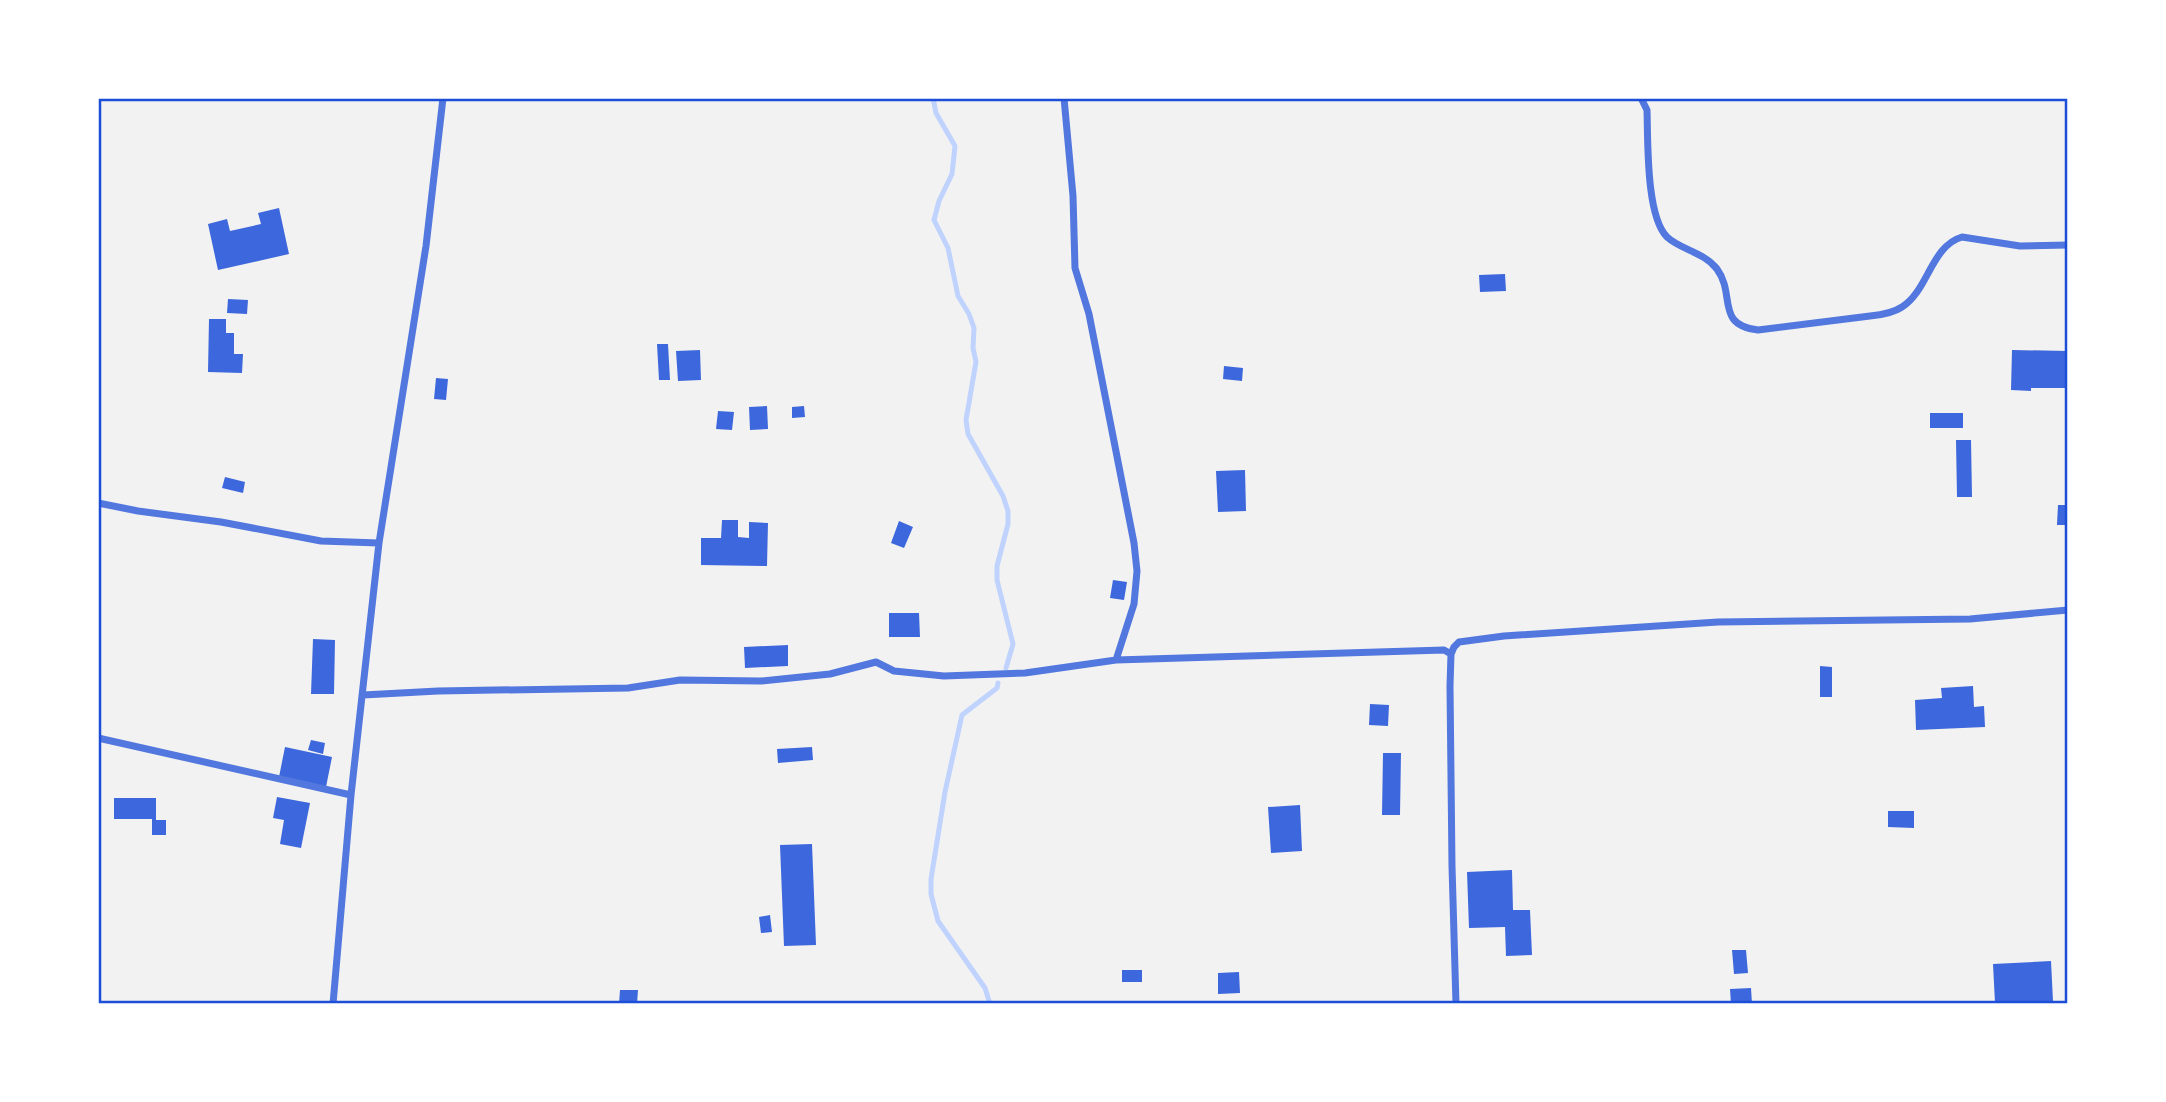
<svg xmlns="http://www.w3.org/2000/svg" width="2166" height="1102" font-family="'PT Sans Narrow',sans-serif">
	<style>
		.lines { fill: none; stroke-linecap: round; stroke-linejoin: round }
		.stream { stroke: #bfd3fe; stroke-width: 5 }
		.building { fill: #3d67dc }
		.minor { stroke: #5277de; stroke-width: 7 }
		.neatline { fill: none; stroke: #1d4ed8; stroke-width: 2.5 }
	</style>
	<rect width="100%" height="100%" fill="#f2f2f2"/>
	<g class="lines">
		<path class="stream" d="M933,98L936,113L955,146L952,174L939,201L934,220L948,248L958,296L969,314L974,328L973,348L976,362L966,420L968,434L1003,496L1008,511V524L997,566V580L1013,644L1006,668
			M990,1004L985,988L938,921L931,894V879L945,792L962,715L997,688L998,683"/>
	</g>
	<path class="building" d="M279,208L289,254L218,270L208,224L227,219L230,231L261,224L258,213Z
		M1505,274L1506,291L1480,292L1479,275Z
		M228,299L248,300L247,314L227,313Z
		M209,319H226V333H234V354H243L242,373L208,372Z
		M657,344H668L670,380H659Z
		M700,350L701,380L678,381L676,351Z
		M2012,350L2068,351V388H2031V391L2011,390Z
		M1224,366L1243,368L1242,381L1223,379Z
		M436,378L448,379L446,400L434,399Z
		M767,406L768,429L750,430L749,407Z
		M804,406L805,417L792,418V407Z
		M718,411L734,412L732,430L716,429Z
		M1930,413H1963V428H1930Z
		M1956,440H1971L1972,497H1957Z
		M1245,470L1246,511L1218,512L1216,471Z
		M225,477L245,482L243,493L222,488Z
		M2058,505H2068V525H2057Z
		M722,520H738V537L749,538V522L768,523L767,566L701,565V538H721Z
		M899,521L913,527L904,548L891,543Z
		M1113,580L1127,582L1124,600L1110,598Z
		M889,613H919L920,637H889Z
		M313,639L335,640L334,694H311Z
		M788,645V666L745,668L744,647Z
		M1820,666L1832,667V697H1820Z
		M1973,686L1974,707L1984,706L1985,727L1916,730L1915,700L1942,698L1941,688Z
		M1370,704L1389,705L1388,726L1369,725Z
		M311,740L325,743L323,754L308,750Z
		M285,747L332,757L326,787L279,777Z
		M812,747L813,760L778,763L777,749Z
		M1383,753H1401L1400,815H1382Z
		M277,797L310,803L301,848L280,844L284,820L273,818Z
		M114,798H156V820H166V835H152V819H114Z
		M1300,805L1302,851L1271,853L1268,807Z
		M1888,811H1914V828L1888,827Z
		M812,844L816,945L784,946L780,845Z
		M1512,870L1513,910H1530L1532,955L1506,956L1505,927L1469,928L1467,872Z
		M770,915L772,932L761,933L759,917Z
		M1732,950H1746L1748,973L1734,974Z
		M2051,961L2053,1001L1995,1003L1993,964Z
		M1122,970H1142V982H1122Z
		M1239,972L1240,993L1218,994V973Z
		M1751,988L1752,1004H1731L1730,989Z
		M620,990H638L637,1004H619Z"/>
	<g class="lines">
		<path class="minor" d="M1064,98L1073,196L1075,268L1089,314L1134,543L1137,571L1134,604L1116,660
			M1641,98L1647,110C1648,141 1646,216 1667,237C1681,250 1704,252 1717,269C1736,295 1715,325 1758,330L1870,316C1881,315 1893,313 1902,307C1928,291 1931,246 1962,237L2020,246L2068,245
			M98,503L138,511L221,522L321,541L379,543
			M363,695L438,691L628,688L680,680L761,681L830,674L876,662L894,671L944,676L1025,673L1116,660L1444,650L1451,654
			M98,738L351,795
			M333,1004L351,795L379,543L426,246L443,98
			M1456,1004L1452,866L1450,686L1451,654L1454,647L1459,642L1504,636L1718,622L1970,619L2068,610"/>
	</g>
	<rect width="2166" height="1102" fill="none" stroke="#ffffff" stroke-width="200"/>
	<rect x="100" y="100" width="1966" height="902" class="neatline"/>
</svg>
